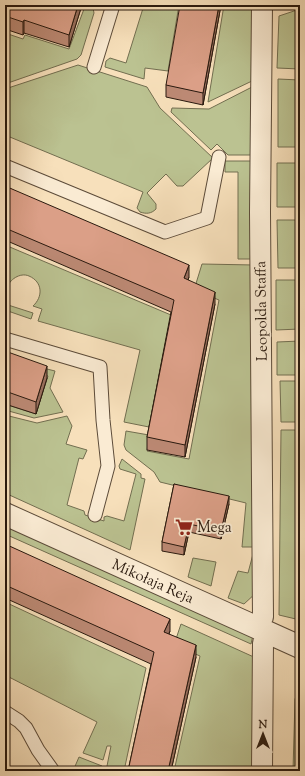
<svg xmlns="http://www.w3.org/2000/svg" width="305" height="776" font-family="'Sorts Mill Goudy',serif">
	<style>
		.green { fill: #bbc291; stroke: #726e50 }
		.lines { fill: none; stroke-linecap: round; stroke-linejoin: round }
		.service-casing { stroke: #5c4b39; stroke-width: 15 }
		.pedestrian-casing { stroke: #5c4b39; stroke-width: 22 }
		.minor-casing { stroke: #5c4b39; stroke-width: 24 }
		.service { stroke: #faebd3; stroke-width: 13 }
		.pedestrian { stroke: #faebd3; stroke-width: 20 }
		.minor { stroke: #faebd3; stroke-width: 22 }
		.wall { fill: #bc8974; stroke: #29190e }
		.shaded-wall { fill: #996f5e; stroke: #29190e }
		.building { fill: #db9f87; stroke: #29190e }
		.labels { text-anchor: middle; stroke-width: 3.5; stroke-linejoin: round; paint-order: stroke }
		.street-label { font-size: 15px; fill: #29190e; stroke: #faebd3 }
		.poi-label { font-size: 15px; fill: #29190e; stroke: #faebd3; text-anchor: start }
	</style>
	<rect width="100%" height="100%" fill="#f7e0bb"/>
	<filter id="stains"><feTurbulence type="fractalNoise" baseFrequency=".005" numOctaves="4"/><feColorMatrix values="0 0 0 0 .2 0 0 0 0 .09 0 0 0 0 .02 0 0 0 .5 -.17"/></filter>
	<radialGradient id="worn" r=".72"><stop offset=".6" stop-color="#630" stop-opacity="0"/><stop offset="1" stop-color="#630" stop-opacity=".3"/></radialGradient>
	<path class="green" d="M75,5H90L93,8L94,13L81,55L77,59L5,84V33L23,39L25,35L69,49L84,9Z
		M144,5H179L168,71L145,68L144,79L105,67L106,61L110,58L126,63Z
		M224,5H256L252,81L208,102Z
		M300,9V69L277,68L279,16Z
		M78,65L147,87L160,108L213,158L183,186H177L166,174L147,193L156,204V209C151,214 146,214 140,212L137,208L143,192L5,135V89Z
		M278,79L300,80V147H278Z
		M252,87V155H228L217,144L211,150L171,112L172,108L209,109Z
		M225,161H253V259H238V172H225Z
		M277,163H300V207H277Z
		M277,220H300V268H278Z
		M5,245L171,315L149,427L124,422L140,350L38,321L42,309L33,306C43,297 43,282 29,276C20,272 9,280 7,288C6,291 7,295 7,298L5,297Z
		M202,264L254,265L259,547H242L246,503L160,482L154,472L126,450L124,445L126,431L149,435L147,451L189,459L219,300L194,290Z
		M300,280V329L276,330V280Z
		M5,304L33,313L31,319L5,310Z
		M300,341V375H277V342Z
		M43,368L55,371L50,388L63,412L34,418L5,410V404L36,414L48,376L42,373Z
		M280,381H300V422H281Z
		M5,415L37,423L67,416L72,426L66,444L87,450L83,459L79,458L67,505L84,511L85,515L104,521V517L107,516L124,521L136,474L120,469L119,466L122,459L141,474V478L145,479L130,550L5,493Z
		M281,430H300V620L279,615Z
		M5,525L253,635L251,644L5,534Z
		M253,554L257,592L244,604L228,598L238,571L248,573Z
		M193,558L216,562L211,586L188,577Z
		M5,602L146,668L124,771H106L111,746H107L103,760L83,753L97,722L5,675Z
		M181,624L256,658L253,771H174L200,656L174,645Z
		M300,688V771H293L295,699Z
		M79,757L102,766L101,771H73Z"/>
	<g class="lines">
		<g class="service-casing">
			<path id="service" d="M94,67L113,5
				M5,166L165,232L207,218L219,157
				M5,339L100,367L103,420L108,466L95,515
				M5,712L19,721L26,728L38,750L53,771"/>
		</g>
		<g class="pedestrian-casing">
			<path id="pedestrian" d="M262,5L260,212L263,617
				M262,771L263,643"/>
		</g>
		<g class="minor-casing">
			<path id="minor" d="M5,514L300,647"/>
		</g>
		<use href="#service" class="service"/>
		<use href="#pedestrian" class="pedestrian"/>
		<use href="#minor" class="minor"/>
	</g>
	<path class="wall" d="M5,5H81V8L69,47L24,33L23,35L5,29Z
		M221,5L203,105L166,97V85Z
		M5,186L189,277L188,280L215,304L185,457L147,450V437L171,312L5,240Z
		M5,351L47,378L36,414L5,404Z
		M174,484L229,504L221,539L189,532L184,555L162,551V542Z
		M5,544L170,631L169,634L196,657L171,771H128L151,664L5,598Z"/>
	<path class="shaded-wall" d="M78,5H81V8L69,47V35Z
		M219,5H221L203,105V93Z
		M24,20V33L23,35V22Z
		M189,265V277L184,290V278Z
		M215,292V304L185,457V445Z
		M47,366V378L36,414V402Z
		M229,496V504L221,539V531Z
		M189,524V532L184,555V547Z
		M170,619V631L164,644V632Z
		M196,645V657L171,771H168Z"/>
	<path class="building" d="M5,5H78L69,35L24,20L23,22L5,16Z
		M180,5H219L203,93L166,85Z
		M5,186L189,265L184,278L215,292L185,445L147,437L174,300L5,228Z
		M5,351L47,366L36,402L5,391Z
		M174,484L229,496L221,531L189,524L184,547L162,542Z
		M5,544L170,619L164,632L196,645L168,771H128L154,652L5,585Z"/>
	<defs>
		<g id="supermarket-bare" transform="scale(1.38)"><path d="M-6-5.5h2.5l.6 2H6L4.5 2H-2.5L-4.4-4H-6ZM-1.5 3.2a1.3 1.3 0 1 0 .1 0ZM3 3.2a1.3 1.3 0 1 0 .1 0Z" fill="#8f2418" stroke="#faebd3" stroke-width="2.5" paint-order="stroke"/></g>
	</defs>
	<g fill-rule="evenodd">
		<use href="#supermarket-bare" x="184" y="527"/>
	</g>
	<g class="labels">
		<g class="street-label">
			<text transform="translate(261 311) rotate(-91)" y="5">Leopolda Staffa</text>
			<text transform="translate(153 581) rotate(24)" y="5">Mikołaja Reja</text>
		</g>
		<g class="poi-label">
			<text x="197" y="532">Mega</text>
		</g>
	</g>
	<rect width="305" height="776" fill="none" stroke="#f7e0bb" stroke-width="20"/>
	<rect x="6" y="6" width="293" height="764" fill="none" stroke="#29190e" stroke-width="2"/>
	<rect x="10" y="10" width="285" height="756" fill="none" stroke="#29190e"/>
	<g transform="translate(263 734)" stroke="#faebd3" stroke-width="3" paint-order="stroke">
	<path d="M0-3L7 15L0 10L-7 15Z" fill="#29190e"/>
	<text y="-6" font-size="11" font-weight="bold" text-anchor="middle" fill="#29190e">N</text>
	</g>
	<rect width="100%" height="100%" filter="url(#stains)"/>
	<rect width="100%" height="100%" fill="url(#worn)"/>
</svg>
